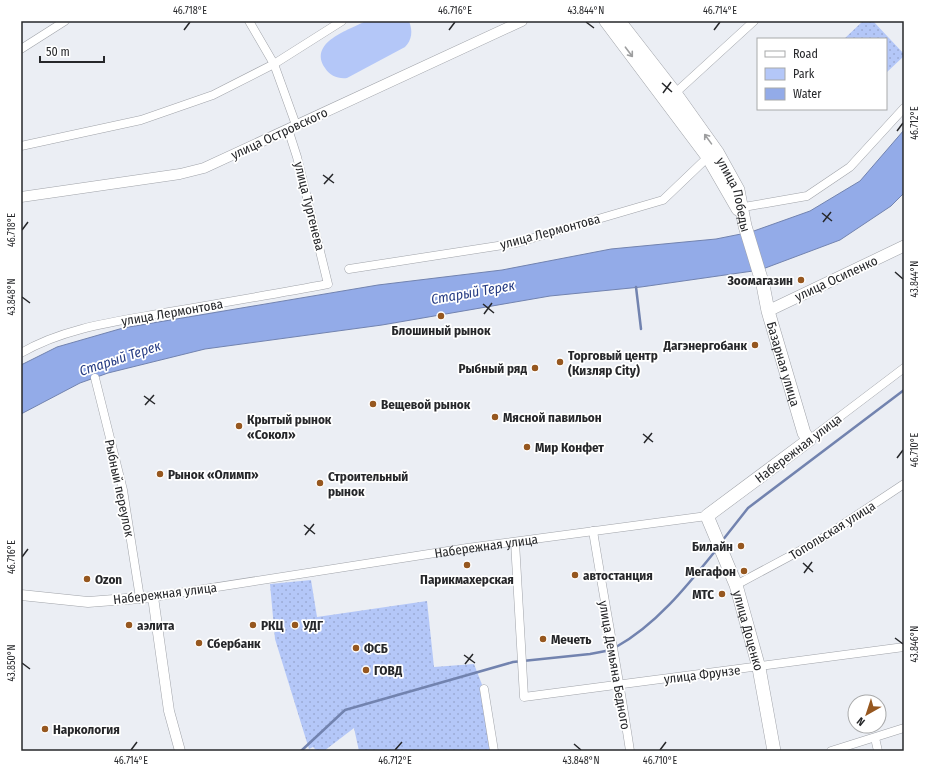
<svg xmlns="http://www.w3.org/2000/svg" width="925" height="772" font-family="'Fira Sans Condensed',sans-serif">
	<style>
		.grass { fill: url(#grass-dots) }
		.park { fill: #b4c7f8 }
		.water { fill: #93abe8; stroke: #7283af }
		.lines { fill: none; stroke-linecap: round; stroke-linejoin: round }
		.stream { stroke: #7283af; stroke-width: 2.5 }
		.minor-casing { stroke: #a0a3a9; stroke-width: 9 }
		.tertiary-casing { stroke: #a0a3a9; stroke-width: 11 }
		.secondary-casing { stroke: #a0a3a9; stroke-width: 12 }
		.primary-casing { stroke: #a0a3a9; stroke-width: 14 }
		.minor { stroke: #fff; stroke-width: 8 }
		.tertiary { stroke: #fff; stroke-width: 10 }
		.secondary { stroke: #fff; stroke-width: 11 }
		.primary { stroke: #fff; stroke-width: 13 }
		.oneway { stroke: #9d9e9f }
		.ticks { fill: none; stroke: #26272a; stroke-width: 1.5 }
		.poi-dot { fill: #96571f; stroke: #fff; stroke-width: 1.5 }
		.labels { text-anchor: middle; stroke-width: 3.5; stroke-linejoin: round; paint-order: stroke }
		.street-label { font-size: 13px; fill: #26272a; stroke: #fff }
		.poi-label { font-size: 13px; font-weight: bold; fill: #26272a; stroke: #fff; text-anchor: start }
		.water-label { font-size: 14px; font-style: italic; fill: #273d84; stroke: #fff }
		.neatline { fill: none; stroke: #26272a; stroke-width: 1.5 }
		.ticks-label { font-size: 10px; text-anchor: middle; fill: #26272a }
	</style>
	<defs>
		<pattern id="grass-dots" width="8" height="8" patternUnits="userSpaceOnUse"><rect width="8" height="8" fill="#b4c7f8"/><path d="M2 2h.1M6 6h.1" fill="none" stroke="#9babd5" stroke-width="1.8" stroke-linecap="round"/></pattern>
	</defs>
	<rect width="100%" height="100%" fill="#ebeef4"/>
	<path class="grass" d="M863,21H873L904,54V56L886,73V39H844Z
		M311,580L317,617L427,601L434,667L474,664L486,695L491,751H359L354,728L324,751H317L313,747L309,749L275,639L270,584Z"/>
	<path class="park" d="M366,21H409C413,31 412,40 405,47L347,78C338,79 330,76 325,68C308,42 349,30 366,21Z"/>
	<path class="water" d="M904,130V193L891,206L840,240L760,270L641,287L550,296L382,325L205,349L108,373L80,383L21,414V365L57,347L123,328L378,285L502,270L611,249L716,239L751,232L810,211L860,181Z"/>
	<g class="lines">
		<path class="stream" d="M636,287L641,329
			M722,541L748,508L904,390
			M616,647C656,625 687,586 716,550
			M301,751L345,710L513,662L590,654L611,650"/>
		<g class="minor-casing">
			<g id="minor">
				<path d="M249,21L274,64L296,125"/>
				<path d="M21,49L65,21"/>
				<path d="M672,96L754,21"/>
				<path d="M21,146L141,120L213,95L274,64L342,21"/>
				<path d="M738,208L807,196L850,167L904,108"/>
				<path d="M349,269L516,243L663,200L708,157"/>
				<path d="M21,353C65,327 120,321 169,312C222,303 275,294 328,284L297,157L288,129"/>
				<path d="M95,378L123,490L140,598"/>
				<path d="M809,440L904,368"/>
				<path d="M593,531C605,605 619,677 630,751"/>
				<path d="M515,542L524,697L904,647"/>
				<path d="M736,585L818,541L904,484"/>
				<path id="s1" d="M153,597L467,548L707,516"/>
				<path d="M484,689L494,751"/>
				<path d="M875,738L878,751"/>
				<path d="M831,751L904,728"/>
			</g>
		</g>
		<g class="tertiary-casing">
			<path id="tertiary" d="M21,197L180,174L204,168L522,21
				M21,595L88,602L153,597L169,711L180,751"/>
		</g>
		<g class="secondary-casing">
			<path id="secondary" d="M768,311L904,246"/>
		</g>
		<g class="primary-casing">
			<g id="primary">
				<path d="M606,21L708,157L738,209"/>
				<path id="s2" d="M619,21L675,93L717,152L738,190L745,226L763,285L768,311L804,433L809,440L707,516L736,585L759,668L774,751"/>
			</g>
		</g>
		<use href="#minor" class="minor"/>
		<use href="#tertiary" class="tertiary"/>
		<use href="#secondary" class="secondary"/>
		<use href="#primary" class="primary"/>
	</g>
	<defs><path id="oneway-shaft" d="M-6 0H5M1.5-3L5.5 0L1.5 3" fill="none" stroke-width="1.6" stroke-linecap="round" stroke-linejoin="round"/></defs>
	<g class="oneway">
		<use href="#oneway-shaft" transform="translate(629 52) rotate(53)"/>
		<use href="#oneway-shaft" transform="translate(708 139) rotate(-126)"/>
	</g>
	<path class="ticks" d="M586,22L594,28M184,30L190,22M449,30L455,22M714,30L720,22M662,83L672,92M663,93L671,82M897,131L903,123M323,175L334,183M324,184L333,174M822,213L832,221M823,222L831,212M22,230L28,222M895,272L903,279M22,297L30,303M483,304L494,313M484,314L492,303M144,396L155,404M145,405L154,395M643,434L653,442M644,443L652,433M897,458L903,450M304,525L315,534M305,535L314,524M22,557L28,549M803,563L813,572M804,573L812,562M895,638L903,644M464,655L475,663M22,663L30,669M465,664L473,654M574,744L581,750M131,750L137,742M395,750L402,742M660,750L666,742"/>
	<g class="poi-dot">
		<circle cx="801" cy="280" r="4"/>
		<circle cx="441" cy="316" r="4"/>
		<circle cx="755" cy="345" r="4"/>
		<circle cx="560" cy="362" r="4"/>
		<circle cx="535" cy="368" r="4"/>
		<circle cx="373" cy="404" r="4"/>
		<circle cx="495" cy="417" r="4"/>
		<circle cx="239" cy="426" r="4"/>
		<circle cx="527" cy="447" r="4"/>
		<circle cx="160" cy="474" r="4"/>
		<circle cx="320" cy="483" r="4"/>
		<circle cx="741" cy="546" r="4"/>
		<circle cx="467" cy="565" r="4"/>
		<circle cx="744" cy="571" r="4"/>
		<circle cx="575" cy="575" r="4"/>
		<circle cx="87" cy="579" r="4"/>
		<circle cx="722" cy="594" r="4"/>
		<circle cx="129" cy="625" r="4"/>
		<circle cx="253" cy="625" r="4"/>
		<circle cx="295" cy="625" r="4"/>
		<circle cx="543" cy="639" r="4"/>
		<circle cx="199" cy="643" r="4"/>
		<circle cx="356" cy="648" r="4"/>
		<circle cx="366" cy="670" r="4"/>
		<circle cx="45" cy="729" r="4"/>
	</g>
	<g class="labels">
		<g class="street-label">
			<text transform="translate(279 133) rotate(-25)" y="5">улица Островского</text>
			<text dy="5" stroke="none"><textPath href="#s2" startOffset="210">улица Победы</textPath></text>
			<text transform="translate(310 206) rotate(76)" y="5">улица Тургенева</text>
			<text transform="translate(550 231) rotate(-15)" y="5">улица Лермонтова</text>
			<text transform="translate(836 278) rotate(-25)" y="5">улица Осипенко</text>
			<text transform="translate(172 312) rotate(-10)" y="5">улица Лермонтова</text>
			<text dy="5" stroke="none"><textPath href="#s2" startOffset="387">Базарная улица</textPath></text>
			<text transform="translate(798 448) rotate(-37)" y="5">Набережная улица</text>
			<text transform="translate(120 488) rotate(78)" y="5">Рыбный переулок</text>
			<text transform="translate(832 530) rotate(-32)" y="5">Топольская улица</text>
			<text dy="5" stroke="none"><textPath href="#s1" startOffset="337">Набережная улица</textPath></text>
			<text transform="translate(165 593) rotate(-7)" y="5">Набережная улица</text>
			<text dy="5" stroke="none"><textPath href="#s2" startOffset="717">улица Доценко</textPath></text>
			<text transform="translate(615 665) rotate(80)" y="5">улица Демьяна Бедного</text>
			<text transform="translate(702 674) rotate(-7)" y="5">улица Фрунзе</text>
		</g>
		<g class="poi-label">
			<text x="793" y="285" text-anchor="end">Зоомагазин</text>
			<text x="441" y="335" text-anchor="middle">Блошиный рынок</text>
			<text x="747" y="350" text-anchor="end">Дагэнергобанк</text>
			<text x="568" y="360">Торговый центр<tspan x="568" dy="15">(Кизляр City)</tspan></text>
			<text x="527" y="373" text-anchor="end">Рыбный ряд</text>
			<text x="381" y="409">Вещевой рынок</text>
			<text x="503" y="422">Мясной павильон</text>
			<text x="247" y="424">Крытый рынок<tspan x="247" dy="15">«Сокол»</tspan></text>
			<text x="535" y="452">Мир Конфет</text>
			<text x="168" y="479">Рынок «Олимп»</text>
			<text x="328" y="481">Строительный<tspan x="328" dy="15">рынок</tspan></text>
			<text x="733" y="551" text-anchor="end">Билайн</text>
			<text x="736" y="576" text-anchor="end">Мегафон</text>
			<text x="583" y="580">автостанция</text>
			<text x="95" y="584">Ozon</text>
			<text x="467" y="584" text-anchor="middle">Парикмахерская</text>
			<text x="714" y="599" text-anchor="end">МТС</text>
			<text x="137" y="630">аэлита</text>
			<text x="261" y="630">РКЦ</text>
			<text x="303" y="630">УДГ</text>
			<text x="551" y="644">Мечеть</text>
			<text x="207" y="648">Сбербанк</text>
			<text x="364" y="653">ФСБ</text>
			<text x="374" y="675">ГОВД</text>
			<text x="53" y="734">Наркология</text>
		</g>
		<g class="water-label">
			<text transform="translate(473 292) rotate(-10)" y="5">Старый Терек</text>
			<text transform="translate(120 358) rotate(-18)" y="5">Старый Терек</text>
		</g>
	</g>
	<rect width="925" height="772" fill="none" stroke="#ffffff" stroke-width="44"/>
	<rect x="757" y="38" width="130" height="72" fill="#ffffff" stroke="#a8a9aa"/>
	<rect x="765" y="51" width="20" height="6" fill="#ffffff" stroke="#a8a9aa"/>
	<text x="793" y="58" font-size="12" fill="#26272a">Road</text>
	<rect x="765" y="68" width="20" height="12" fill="#b4c7f8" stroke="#a8a9aa"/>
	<text x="793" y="78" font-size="12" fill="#26272a">Park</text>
	<rect x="765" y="88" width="20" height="12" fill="#93abe8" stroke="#a8a9aa"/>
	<text x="793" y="98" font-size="12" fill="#26272a">Water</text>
	<g transform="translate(867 714) rotate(219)"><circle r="19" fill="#ffffff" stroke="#a8a9aa"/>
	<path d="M0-3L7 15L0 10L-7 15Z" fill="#96571f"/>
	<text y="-6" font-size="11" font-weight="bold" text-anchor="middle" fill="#26272a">N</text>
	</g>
	<path d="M40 56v6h64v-6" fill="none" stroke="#26272a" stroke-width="2"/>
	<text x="46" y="56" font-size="12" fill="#26272a" stroke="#ffffff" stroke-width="3" paint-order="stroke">50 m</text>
	<rect x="22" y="22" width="881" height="728" class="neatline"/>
	<g class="ticks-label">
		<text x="190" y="14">46.718°E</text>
		<text x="455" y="14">46.716°E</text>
		<text x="586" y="14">43.844°N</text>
		<text x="720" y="14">46.714°E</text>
		<text transform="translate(914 123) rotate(-90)" y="4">46.712°E</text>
		<text transform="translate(11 230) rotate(-90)" y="4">46.718°E</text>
		<text transform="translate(914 279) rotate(-90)" y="4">43.844°N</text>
		<text transform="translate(11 297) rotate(-90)" y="4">43.848°N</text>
		<text transform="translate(914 450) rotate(-90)" y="4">46.710°E</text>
		<text transform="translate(11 557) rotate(-90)" y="4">46.716°E</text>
		<text transform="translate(914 644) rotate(-90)" y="4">43.846°N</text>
		<text transform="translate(11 663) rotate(-90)" y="4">43.850°N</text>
		<text x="131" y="764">46.714°E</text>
		<text x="395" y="764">46.712°E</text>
		<text x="581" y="764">43.848°N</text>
		<text x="660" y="764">46.710°E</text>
	</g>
</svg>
